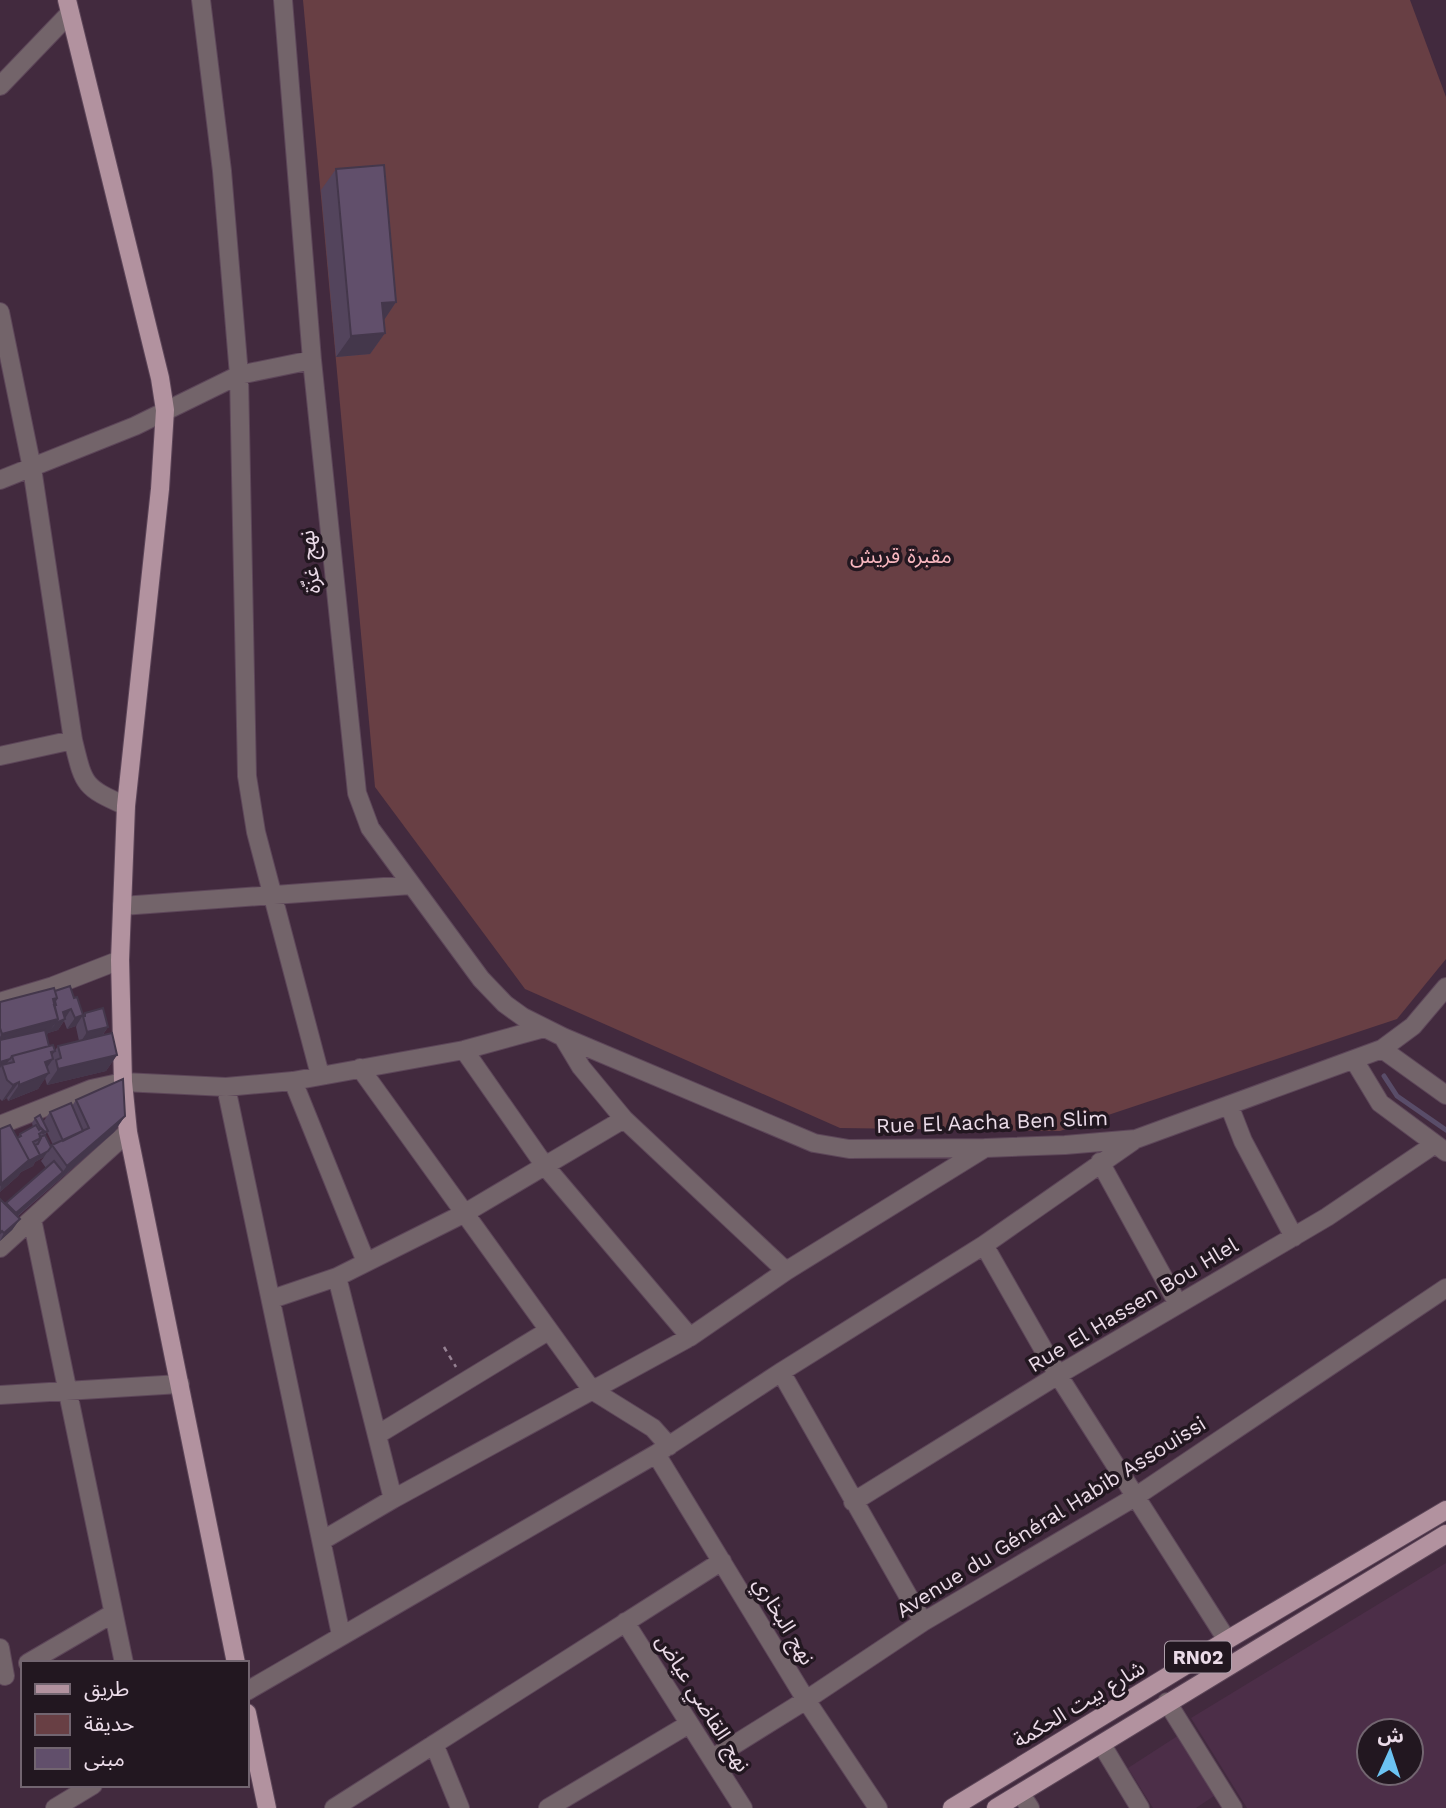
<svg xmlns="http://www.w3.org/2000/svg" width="1446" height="1808" font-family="'Work Sans','Noto Sans Arabic',sans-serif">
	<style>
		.built { fill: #4c2e48; fill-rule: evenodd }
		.green { fill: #683f44 }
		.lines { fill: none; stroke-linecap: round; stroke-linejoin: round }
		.stream { stroke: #594d69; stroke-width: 5 }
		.minor-casing { stroke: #5d4659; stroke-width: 20 }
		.major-casing { stroke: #5d4659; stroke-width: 20 }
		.path { stroke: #968293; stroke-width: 2.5; stroke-dasharray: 5 5; stroke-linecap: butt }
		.minor { stroke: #73646a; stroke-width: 18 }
		.major { stroke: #b2929f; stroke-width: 18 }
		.wall { fill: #53445c; fill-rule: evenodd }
		.shaded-wall { fill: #44374b }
		.building { fill: #614f6b; stroke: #44374b; stroke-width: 2 }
		.labels { text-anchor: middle; stroke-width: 7; stroke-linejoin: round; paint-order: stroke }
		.shield { fill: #221720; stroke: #afa0ac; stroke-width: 2 }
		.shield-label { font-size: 19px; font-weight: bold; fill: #ebdbe8 }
		.park-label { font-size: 21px; fill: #f8b7bf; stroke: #221720 }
		.street-label { font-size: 21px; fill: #ebdbe8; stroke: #221720 }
	</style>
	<rect width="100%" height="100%" fill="#422a3e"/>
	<path class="built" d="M1446,1563V1808H1247L1191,1718ZM1369,1731H1411V1773H1369Z
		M1179,1735L1217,1794L1196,1808H1153L1128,1768Z"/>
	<path class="green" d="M303,0H1410L1446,97V959L1397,1019L1060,1131L840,1128L525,989L375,787Z"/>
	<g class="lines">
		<path class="stream" d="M1384,1076L1397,1096L1446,1130"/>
		<g class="minor-casing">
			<path id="minor" d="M283,0L312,360L357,793L370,828L481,979L505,1004L523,1017L563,1037L814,1143L849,1149L986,1148L1065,1145L1136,1139L1382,1049L1413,1026L1446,987
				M0,86L70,13
				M0,312L32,468L73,740C84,785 83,787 126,806
				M312,360L239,375L247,776L256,832L320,1075
				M0,480L135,426L239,375L222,171L201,0
				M0,756L73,740
				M122,906L411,885
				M0,1002L53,986L120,960
				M563,1037L581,1067L624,1119L786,1271
				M1382,1049L1446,1095
				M464,1050L545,1166L690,1337
				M1354,1060L1380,1103L1446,1152
				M360,1068L592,1390L653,1428L669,1446
				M293,1081L366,1262
				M226,1087L341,1635
				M1229,1105L1243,1141L1294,1237
				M0,1125L91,1089L123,1082L226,1087L293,1081L464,1050L544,1028
				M1100,1162L1178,1304
				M32,1219L124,1663
				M984,1245L1058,1375L1227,1640
				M0,1248L128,1132
				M337,1277L393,1499
				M272,1299L337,1277L465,1213L624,1119
				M781,1372L923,1622
				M0,1395L180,1384
				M377,1435L548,1331
				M656,1454L806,1700L878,1808
				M853,1502L1058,1375L1327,1217L1435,1144
				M323,1540L393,1499L690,1337L786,1271L985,1148
				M625,1622L743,1808
				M0,1648L5,1676
				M28,1663L112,1614
				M247,1691L656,1454L781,1372L984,1245L1133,1141
				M1167,1702L1233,1808
				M434,1744L460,1808
				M1102,1745L1140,1808
				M713,1758L806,1700L923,1622L1135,1497L1446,1288
				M1021,1794L1030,1808
				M55,1808L93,1785
				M334,1808L722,1561
				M548,1808L689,1724"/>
		</g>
		<g class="major-casing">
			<path id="major" d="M67,0L160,378L165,410L160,489L126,806L120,960L123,1082L128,1132L236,1663
				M247,1713L267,1808
				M952,1808L1227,1640L1446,1510
				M996,1808L1446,1534"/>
		</g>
		<path class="path" d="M444,1347L456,1367"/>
		<use href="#minor" class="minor"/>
		<use href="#major" class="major"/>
	</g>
	<path class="wall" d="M336,169L396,302L384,320L385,333L370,354L336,357L321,190Z
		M55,991L74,998L83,1015L85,1013L108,1027L102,1036L117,1055L106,1071L47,1085L45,1078L38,1089L8,1101L7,1098L2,1101L0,1099V1002ZM64,1021L67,1029L76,1026L77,1024L76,1027L79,1041L58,1046L52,1055L55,1051L49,1046L46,1035L48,1033L58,1030Z
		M76,1100L125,1116L114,1132L17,1217L20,1219L12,1230L0,1241V1199L5,1204L46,1168L41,1161L44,1157L35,1162L33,1166L21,1172L18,1176L0,1192V1129L17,1138L20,1134L33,1127L32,1123L35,1118L43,1122L50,1112L72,1106ZM47,1132L53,1145L51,1147L45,1135Z"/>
	<path class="shaded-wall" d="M396,302L382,323V303Z
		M385,333L370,354L336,357L351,336Z
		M71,1009L64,1020L63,1012Z
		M83,1015L76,1026L67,1029L75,1018Z
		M58,1019L47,1035L0,1047V1037L2,1034Z
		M65,1019L58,1030L48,1033L56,1023Z
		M108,1027L100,1038L80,1043L87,1032Z
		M55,1051L48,1061L53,1059L42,1075L34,1077L51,1052Z
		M117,1055L106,1071L47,1085L58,1069Z
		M10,1059L3,1069L2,1065L0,1068V1062Z
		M49,1073L38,1089L8,1101L19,1085Z
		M19,1082L7,1098L2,1101L13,1085Z
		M125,1116L114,1132L8,1224L16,1213L62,1173L67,1166Z
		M48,1151L44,1157L35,1162L33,1166L21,1172L18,1176L0,1192L1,1184L25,1163Z
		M20,1219L12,1230L0,1241L4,1233Z"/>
	<path class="building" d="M384,165L396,302L382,303L385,333L351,336L336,169Z
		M70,986L74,998L77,997L83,1015L75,1018L71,1009L63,1012L65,1019L56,1023L58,1019L54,1005H56L55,1001L57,998L55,991Z
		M54,988L57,998L53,999L58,1019L2,1034L0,1028V1002Z
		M103,1008L108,1027L87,1032L83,1016H85V1013Z
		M45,1030L49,1046L12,1056L10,1059L0,1062V1040Z
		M112,1033L117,1055L58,1069L56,1060L61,1058L58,1046Z
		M53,1045L55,1051L51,1052L53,1059L45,1062L49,1073L19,1085V1082L13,1085L7,1080L2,1065L14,1062L12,1056Z
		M123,1079L125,1116L67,1166L52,1145L89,1128L76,1100Z
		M71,1103L83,1131L63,1141L50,1112Z
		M40,1115L48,1131L43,1133L42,1132L44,1131L41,1129L35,1118Z
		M10,1125L29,1160L1,1184L0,1129Z
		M36,1125L39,1130L41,1128L44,1131L39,1134L41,1138L33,1142L40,1155L27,1162L29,1160L17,1138L21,1136L20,1134Z
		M45,1135L51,1147L48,1151L39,1156L40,1155L35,1145L38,1144L41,1138L40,1137Z
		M54,1161L63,1172L16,1213L6,1203Z
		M0,1199L20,1219L4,1233L2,1231L0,1233Z"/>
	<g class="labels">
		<rect class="shield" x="1165" y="1641.5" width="66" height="31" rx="5"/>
		<g class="shield-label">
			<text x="1198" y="1664">RN02</text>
		</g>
		<g class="park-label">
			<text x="901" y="563">مقبرة قريش</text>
		</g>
		<g class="street-label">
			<text transform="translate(310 562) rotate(-96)" y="7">نهج غزّة</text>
			<text transform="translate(992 1122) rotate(-2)" y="7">Rue El Aacha Ben Slim</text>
			<text transform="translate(1133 1305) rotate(-31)" y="7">Rue El Hassen Bou Hlel</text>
			<text transform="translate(1051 1517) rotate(-32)" y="7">Avenue du Général Habib Assouissi</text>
			<text transform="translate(784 1621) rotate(59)" y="7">نهج البخاري</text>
			<text transform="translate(703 1703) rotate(58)" y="7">نهج القاضي عياض</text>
			<text transform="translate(1079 1704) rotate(-31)" y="7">شارع بيت الحكمة</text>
		</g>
	</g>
	<rect x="21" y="1661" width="228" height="126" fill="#221720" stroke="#726570" stroke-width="2"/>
	<rect x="35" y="1684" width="35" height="10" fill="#b2929f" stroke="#726570" stroke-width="2"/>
	<text x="84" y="1696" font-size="21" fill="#ebdbe8">طريق</text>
	<rect x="35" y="1714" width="35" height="21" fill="#683f44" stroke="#726570" stroke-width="2"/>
	<text x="84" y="1731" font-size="21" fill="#ebdbe8">حديقة</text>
	<rect x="35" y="1748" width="35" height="21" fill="#614f6b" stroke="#726570" stroke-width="2"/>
	<text x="84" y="1766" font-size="21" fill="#ebdbe8">مبنى</text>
	<g transform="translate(1390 1752) rotate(3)"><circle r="33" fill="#221720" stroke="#726570" stroke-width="2"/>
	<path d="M0-5L12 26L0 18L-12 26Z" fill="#6cc3f2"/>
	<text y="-10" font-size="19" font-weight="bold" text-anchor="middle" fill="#ebdbe8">ش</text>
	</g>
</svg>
